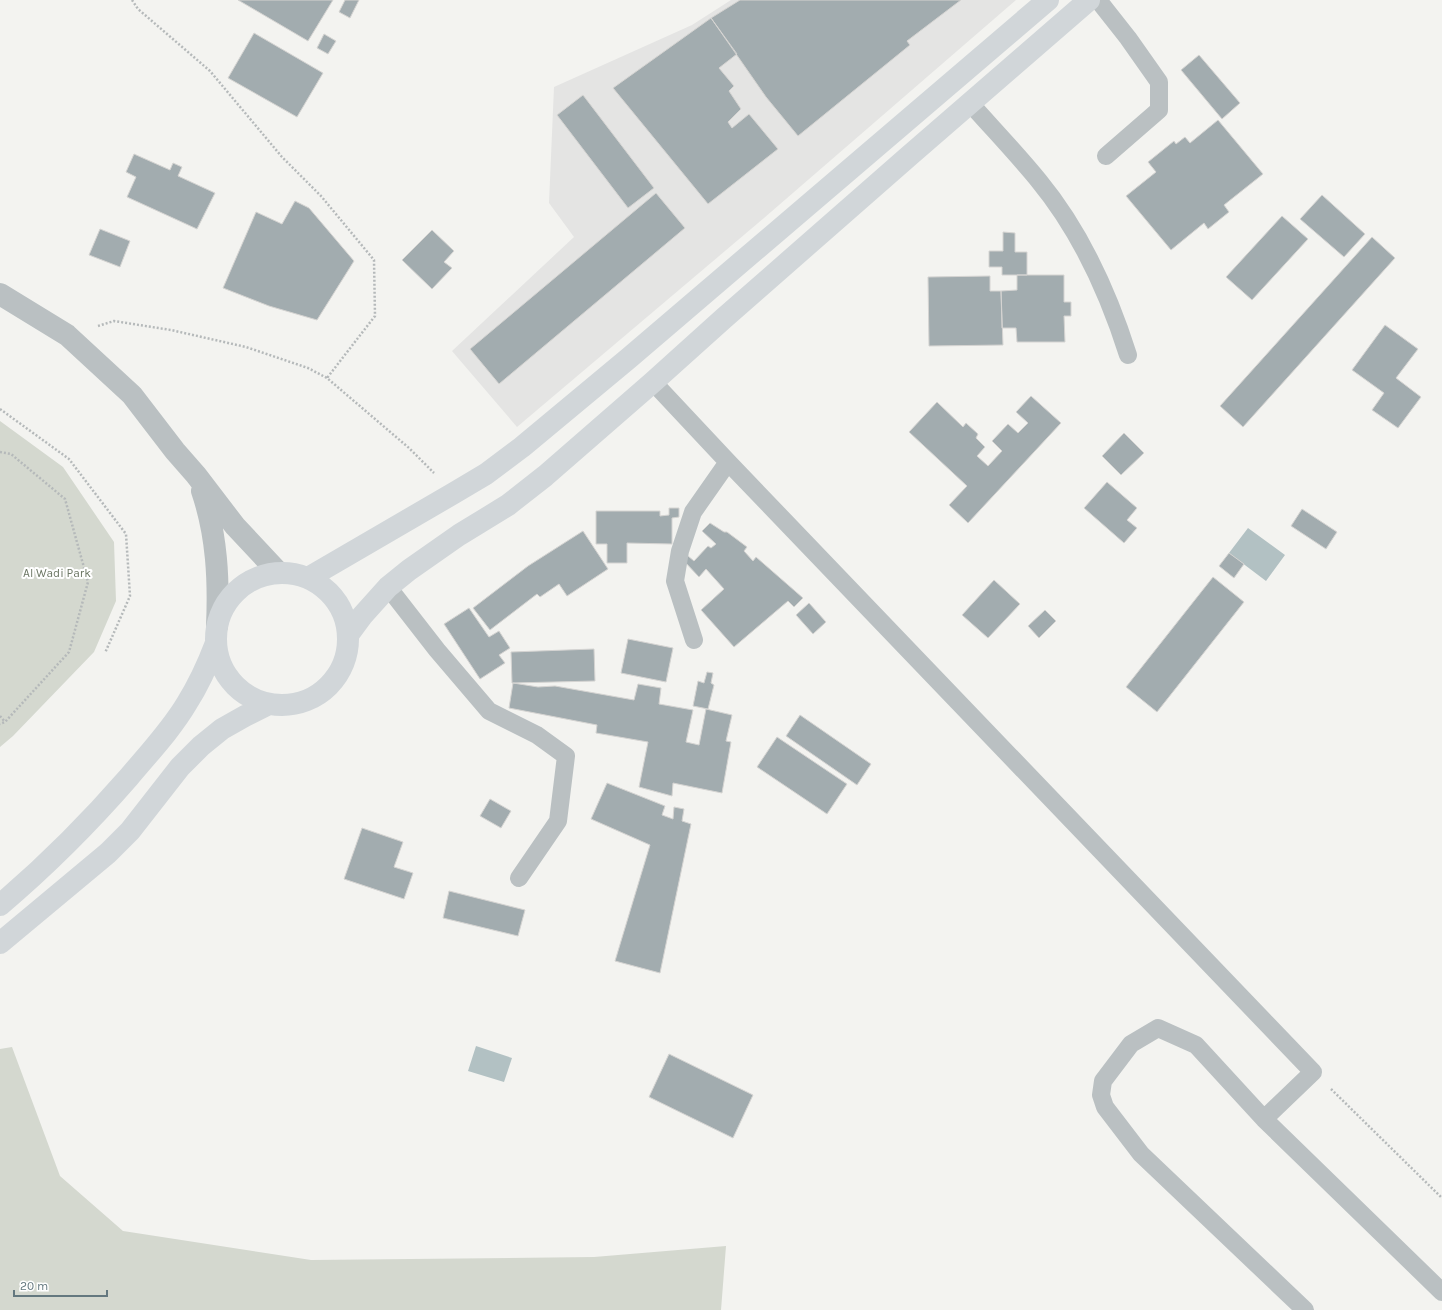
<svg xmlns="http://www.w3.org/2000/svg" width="1442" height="1310" font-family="Karla,sans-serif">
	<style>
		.built { fill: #e4e4e3 }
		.green { fill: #d4d8cf }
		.water { fill: #b2c1c3 }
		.building { fill: #a2acaf; stroke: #d5d4d2 }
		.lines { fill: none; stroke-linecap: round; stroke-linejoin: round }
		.path { stroke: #b5b9ba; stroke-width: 2.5; stroke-dasharray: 2 2; stroke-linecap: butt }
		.service { stroke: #bac0c2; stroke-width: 18 }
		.minor { stroke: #bac0c2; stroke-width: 22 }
		.secondary { stroke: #d1d6d9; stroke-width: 22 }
		.labels { text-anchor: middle; stroke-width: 4; stroke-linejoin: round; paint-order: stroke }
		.park-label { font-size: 12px; fill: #6b7663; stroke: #fff }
	</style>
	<rect width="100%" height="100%" fill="#f3f3f0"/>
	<path class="built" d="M731,0H1016L764,218L517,427L452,351L574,237L549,203L554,87L692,25Z"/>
	<path class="green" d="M0,421L63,467L114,542L116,601L94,652L13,736L0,747Z
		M12,1047L60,1176L123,1231L311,1260L594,1257L726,1246L721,1310H0V1049Z"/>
	<path class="water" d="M1248,528L1285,555L1266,581L1229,553Z
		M476,1046L512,1058L504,1082L468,1071Z"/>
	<path class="building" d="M238,0H333L308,41Z
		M345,0H359L350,18L339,12Z
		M740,0H961L907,41L910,45L798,136L766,97L711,18Z
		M711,18L737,54L719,68L734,86L729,91L741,109L728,122L732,128L749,114L778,149L708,204L613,88Z
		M254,33L323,73L297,117L228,78Z
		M324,34L336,41L328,54L317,48Z
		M1199,55L1240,103L1222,119L1181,70Z
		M583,95L654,188L628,208L557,115Z
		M1218,120L1263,174L1224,205L1229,212L1208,229L1204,223L1171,250L1126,196L1156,172L1148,162L1174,141L1176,144L1185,137L1190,143Z
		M134,154L170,170L173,163L182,167L178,176L215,193L197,229L127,197L136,177L126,172Z
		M656,193L685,228L499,384L470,349Z
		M1322,195L1365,234L1344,257L1300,219Z
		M295,201L309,208L354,261L317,320L269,306L223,288L256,212L282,224Z
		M1282,216L1308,239L1252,300L1226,277Z
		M100,229L130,241L120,267L89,255Z
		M432,230L454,251L444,262L452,268L432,289L402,260Z
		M1003,232L1015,233V252H1027V275H1002V267H989V251H1003Z
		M1372,237L1395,258L1243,427L1220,406Z
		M1017,275H1064V302H1071V316H1064L1065,342H1017L1016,328H1002L1001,291L1017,290Z
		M990,276V291H1001L1003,345L929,346L928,277Z
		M1385,325L1418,349L1396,378L1421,397L1398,428L1372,410L1384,393L1352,370Z
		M1031,396L1061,423L968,523L949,505L967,486L909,432L937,402L963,427L966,423L978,434L976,438L985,447L977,456L988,466L1002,451L992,441L1008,424L1018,433L1028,423L1016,412Z
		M1124,433L1144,453L1121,475L1102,456Z
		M1107,482L1137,508L1127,520L1137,528L1124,543L1084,508Z
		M669,508H679V517L672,518V544L627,543V563H607V544H596V511H660V516L669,515Z
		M1302,509L1337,532L1326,549L1291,526Z
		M710,523L724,532H727L747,547L744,551L753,561L756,557L803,598L794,607L788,601L734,647L701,610L724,589L706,569L699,577L684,561L688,556L694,561L708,546L711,548L716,544L702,531Z
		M583,531L608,569L567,596L559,584L540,597L537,594L490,630L473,608L528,566Z
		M1229,553L1244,564L1234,578L1219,566Z
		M1213,577L1244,602L1157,712L1126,687Z
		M994,580L1020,604L988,638L962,615Z
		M809,603L826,622L813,634L796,615Z
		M469,608L489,637L499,631L510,648L499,655L505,663L480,679L444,624Z
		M1045,610L1056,621L1039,638L1028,626Z
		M628,639L673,648L666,682L621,673Z
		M594,649L595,681L512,683L511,652Z
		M707,672L713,673L711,683L714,685L708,709L693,706L698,681L704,683Z
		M513,683L538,687L555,686L634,700L638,684L661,688L659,704L693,710L686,742L699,745L706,709L732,715L726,741L731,742L722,793L673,783L672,796L639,787L648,742L596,733L597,725L509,708Z
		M800,715L871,764L857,785L786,736Z
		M777,737L847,784L827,814L757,767Z
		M607,783L665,806L662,815L673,819L674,807L684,809L682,821L691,824L660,973L615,961L650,845L591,819Z
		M490,799L511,811L501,828L480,816Z
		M362,828L403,842L394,867L413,873L404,899L344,879Z
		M449,891L525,910L518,936L443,918Z
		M669,1054L753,1095L733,1138L649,1097Z"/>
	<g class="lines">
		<path class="path" d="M132,0L138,9L210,71L282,157L321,196L374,260L375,316L327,378
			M98,326L114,321L171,330L246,347L308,368L327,378L409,448L434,473
			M0,409L69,459L126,534L130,596L105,653
			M0,452L11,454L65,499L88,582L69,652L5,722L0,724
			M0,716L5,722
			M1331,1089L1442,1198"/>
		<path class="service" d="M1098,0L1128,38L1159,82V110L1106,156
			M970,103C993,129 1017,154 1039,181C1081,232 1108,292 1128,355
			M653,382L728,462L1313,1072L1264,1119
			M388,587L437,650L489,711L537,735L566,756L558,821L519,878
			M694,640L675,581L680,551L693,512L728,462
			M1305,1310L1141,1154L1105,1107L1101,1095L1103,1081L1131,1044L1158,1028L1196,1045L1264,1119L1442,1292"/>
		<path class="minor" d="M0,294L67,335L132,395L175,451L196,475L235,526L279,573
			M202,491C217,535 219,580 217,626"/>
		<path class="secondary" d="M216 639a66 66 0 1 1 132 0a66 66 0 1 1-132 0Z
			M308,578L454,493L486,474L522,447L629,358L1048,0
			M348,635L362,616L388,587L409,570L459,535L508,505L545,476L653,382L723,319L909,156L1089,0
			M0,905C46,866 89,823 129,777C149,753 171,730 187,703C199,684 208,664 216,643
			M0,943L108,853L130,831L180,767L201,746L222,729L245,716L269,704"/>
	</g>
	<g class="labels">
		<g class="park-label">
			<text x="57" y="577">Al Wadi Park</text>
		</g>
	</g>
	<path d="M14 1290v6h93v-6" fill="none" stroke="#64787f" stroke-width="2"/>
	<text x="20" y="1290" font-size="12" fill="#64787f" stroke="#ffffff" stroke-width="3" paint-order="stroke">20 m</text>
</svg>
